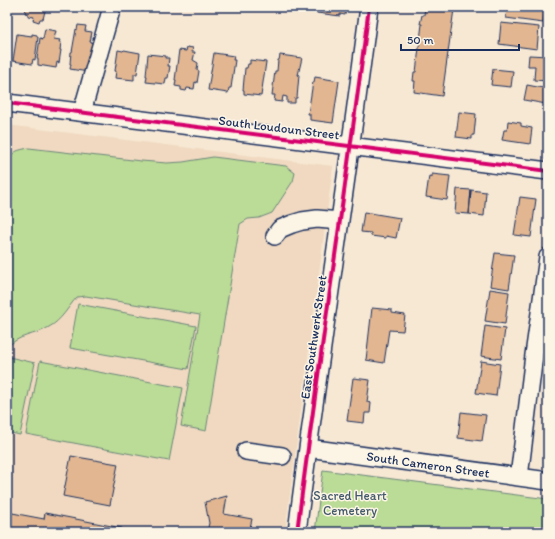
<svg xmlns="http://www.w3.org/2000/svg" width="555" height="539" font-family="Itim,sans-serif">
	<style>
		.built { fill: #f0d9c0 }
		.green { fill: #bbdc96; stroke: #6b867a }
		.building { fill: #e1b691; stroke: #1b2f5e }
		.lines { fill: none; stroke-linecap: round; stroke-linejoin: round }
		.minor-casing { stroke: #1b2f5e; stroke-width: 20 }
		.minor { stroke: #fcf5e5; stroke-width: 17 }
		.cycleway-casing { stroke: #fcf5e5; stroke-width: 6 }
		.cycleway { stroke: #d6006c; stroke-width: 4 }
		.labels { text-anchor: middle; stroke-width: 3; stroke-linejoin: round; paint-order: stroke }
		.street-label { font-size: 13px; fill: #1b2f5e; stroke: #fcf5e5 }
		.park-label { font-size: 13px; fill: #435a6c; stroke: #fcf5e5 }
	</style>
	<rect width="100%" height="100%" fill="#f7e8d4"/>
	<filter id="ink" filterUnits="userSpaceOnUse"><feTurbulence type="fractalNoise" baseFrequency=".025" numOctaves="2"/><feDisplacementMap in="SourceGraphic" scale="8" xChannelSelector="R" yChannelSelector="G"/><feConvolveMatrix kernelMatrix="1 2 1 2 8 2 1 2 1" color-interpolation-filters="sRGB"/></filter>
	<g filter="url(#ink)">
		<path class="built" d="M7,125L333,166L285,532H7Z"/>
		<path class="green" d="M29,148L141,161L167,163L183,162L213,157L286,166L295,173L293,181L272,213L259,218L248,219L240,224L206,431L181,426L200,315L86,296L77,297C68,307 62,320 49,327C35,336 18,334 7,348V167C12,151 14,151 29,148Z
			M78,304L196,326L188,369L70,348Z
			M9,357L35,363L20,435L7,432V369Z
			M40,361L183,388L169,461L26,434Z
			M323,470L548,499V532H315Z"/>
		<path class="building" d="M26,7H46L43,19H40L39,22L33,20L34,17L28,16V14L25,13Z
			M317,7H346L345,15L340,14V16L317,13Z
			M425,7H439L454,9L442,96L414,92L415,81H413L414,72H416L422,24H420L422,15H424Z
			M507,7H525L545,10L543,23L506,18Z
			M501,23L539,27L537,49L499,44Z
			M78,25L86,26L85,31L92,32L90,42L94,43L88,72L70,69L71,64H70L71,52H72L76,29L77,30Z
			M45,29L56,31L54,39L60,40L59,42H61L60,50H61L59,63L57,62L56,68L38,65V59H37L40,38L43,39Z
			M17,34L32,36V34L37,35V37H38L35,60L33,59L32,64L13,61Z
			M187,47L193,48L192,52H195L193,60L198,63L197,70L199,71L197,83L195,82L194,89L187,88L186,91L181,90V87L175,86L176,80H175L179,50L186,51Z
			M118,50L123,51L124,50L140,53L137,74H134V80L115,78L116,71H115Z
			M214,53L234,56L233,60H235L231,88H229L228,93L208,90Z
			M148,54L166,56V58H169L168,66H170L168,78H166L165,84L146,82L147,76H146Z
			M280,55L302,58L298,75H299L297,98H295V103H287V97L283,96L282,102L274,101L275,95H272L275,71H277L278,60H279Z
			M529,55L548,56V81L534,80L535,66H528Z
			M250,60L266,62L261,96L244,94V90H243L245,68H247L248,64H250Z
			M493,69L513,71L511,87L491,85Z
			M315,77L339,81L333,123L310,120V114H308L313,82H314Z
			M527,85L548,89L546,104L524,100Z
			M459,112L476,114L474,135H472V139L456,137Z
			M508,121L521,123V126L532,128L530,144L502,140L504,130H507Z
			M432,174L450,176L447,200L426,197L429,176L432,177Z
			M457,189L471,190L469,214L455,213Z
			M471,190L486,192L484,216L469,214Z
			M520,197L536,199L531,237L514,235Z
			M364,212L400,218L396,238L386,236V238L371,236V233L361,232Z
			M495,253L514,255L509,289L490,286Z
			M490,289L509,292L505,324L485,321Z
			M372,308L392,310V313L405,315L403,331L389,330L384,363L366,360Z
			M485,326L505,329L501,359L481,356Z
			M481,361L500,364L496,396L476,393Z
			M353,378L370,380L367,402L371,403L370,413H365L364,423L347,421Z
			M461,412L486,415L482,441L458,438Z
			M71,456L118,464L110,505L63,496Z
			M227,496L224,514L252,519L249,532H207L209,523L205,502Z
			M7,512L44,519L45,513L122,528L121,532H7Z"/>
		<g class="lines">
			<g class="minor-casing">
				<path id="minor" d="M7,103L548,171
					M82,112L112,7
					M275,236L280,229L292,224L302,221L317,219L340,221
					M308,448L548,481
					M246,451L282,456
					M519,477L534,355L548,257
					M297,532C319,357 347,182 369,7"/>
			</g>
			<use href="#minor" class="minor"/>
			<g class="cycleway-casing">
				<path id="cycleway" d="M7,103L548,171
					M297,532C319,357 347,182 369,7"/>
			</g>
			<use href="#cycleway" class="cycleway"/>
		</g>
	</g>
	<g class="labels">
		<g class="street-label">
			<text transform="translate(279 127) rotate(7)" y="5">South Loudoun Street</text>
			<text transform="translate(313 337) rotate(-82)" y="5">East Southwerk Street</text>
			<text transform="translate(428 464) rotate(8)" y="5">South Cameron Street</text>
		</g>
		<g class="park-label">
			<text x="350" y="500">Sacred Heart<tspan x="350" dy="15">Cemetery</tspan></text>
		</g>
	</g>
	<rect width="555" height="539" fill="none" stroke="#fcf5e5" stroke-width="24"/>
	<rect x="12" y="12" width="531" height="515" fill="none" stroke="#1b2f5e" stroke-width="1.5" filter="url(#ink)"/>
	<path d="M401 44v6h118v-6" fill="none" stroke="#1b2f5e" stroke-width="2"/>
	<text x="407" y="44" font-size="12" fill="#1b2f5e" stroke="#fcf5e5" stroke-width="3" paint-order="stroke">50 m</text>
</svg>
